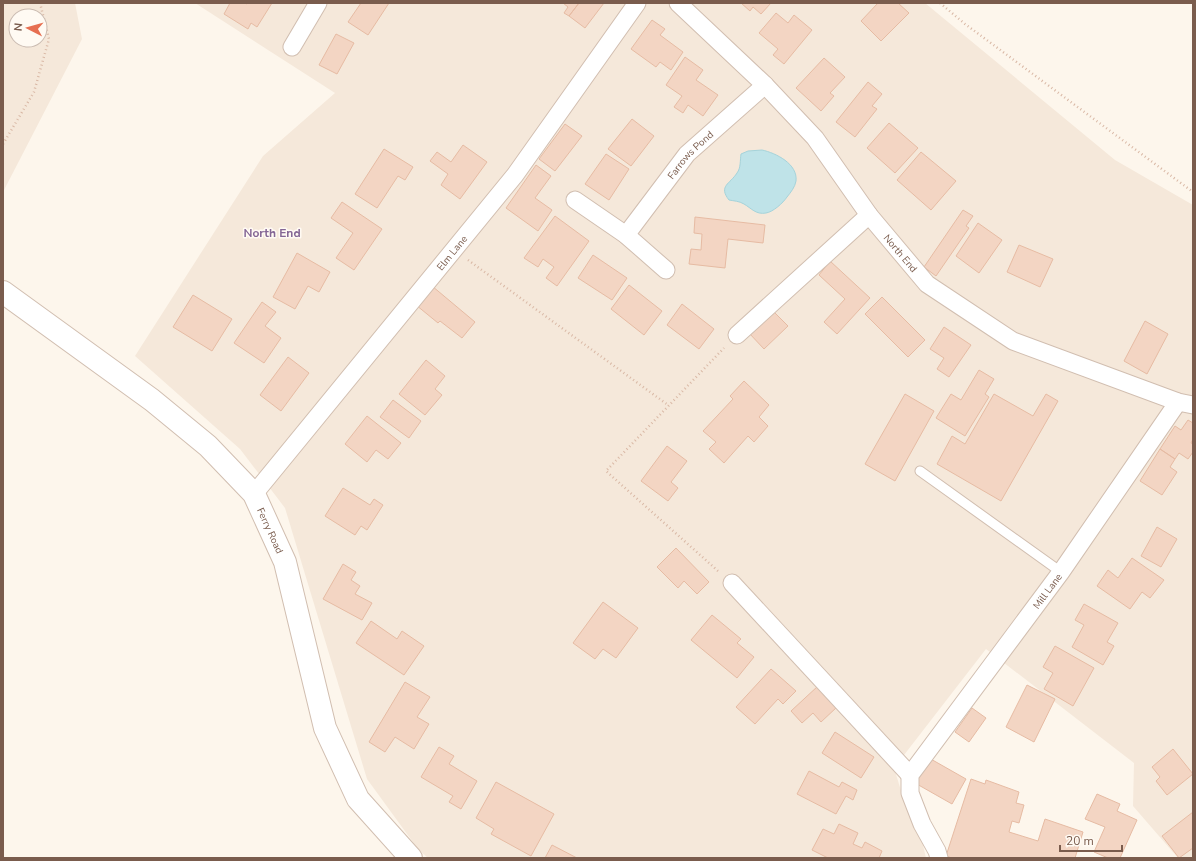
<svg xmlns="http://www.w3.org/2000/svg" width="1196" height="861" font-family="'Nunito Sans',sans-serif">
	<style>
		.residential { fill: #f5e8da; fill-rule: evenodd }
		.water { fill: #bfe3e8; stroke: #a5d3da }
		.building { fill: #f3d5c3; stroke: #e6bba3 }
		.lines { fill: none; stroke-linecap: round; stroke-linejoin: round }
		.service-casing { stroke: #d1beb0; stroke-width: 11 }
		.minor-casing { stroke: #d1beb0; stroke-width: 19 }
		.tertiary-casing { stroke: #d1beb0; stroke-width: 24 }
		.path { stroke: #d9b8a5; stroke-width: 2.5; stroke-dasharray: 1 3; stroke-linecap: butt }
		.service { stroke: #fff; stroke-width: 9 }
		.minor { stroke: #fff; stroke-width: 17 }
		.tertiary { stroke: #fff; stroke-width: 22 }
		.labels { text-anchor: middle; stroke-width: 3; stroke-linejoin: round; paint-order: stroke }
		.street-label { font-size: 10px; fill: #7a5c4d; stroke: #fffaf3 }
		.quarter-label { font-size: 12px; font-weight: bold; fill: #846695; stroke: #fffaf3 }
	</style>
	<rect width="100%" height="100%" fill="#fdf6ec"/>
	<path class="residential" d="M3,3H75L82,39L3,192ZM16,16H40V40H16Z
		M195,3H925L1115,160L1193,205V858H1178L1133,806L1134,763L986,649L894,768L903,797L922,841L926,858H428L418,849L367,779L285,508L240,449L135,356L263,156L335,93Z"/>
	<path class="water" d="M762,150C776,153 798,164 796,181C795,187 791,192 787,197C783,203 773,212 766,213C756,215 751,208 744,204C739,201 734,201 729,200C718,186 730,184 737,173C741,168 740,160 741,154L748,151Z"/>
	<path class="building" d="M230,3H245L247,4L248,3H272L257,27L251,23L248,29L224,14Z
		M361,3H389L368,35L348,22Z
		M563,3H579L569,16L564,13L568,7Z
		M579,3H604L585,28L569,16Z
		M741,3H771L761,14L753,7L750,11Z
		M878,3H898L909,13L881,41L861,21Z
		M776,13L788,23L794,15L812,30L784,64L773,55L778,49L759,33Z
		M652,20L665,29L660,35L683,52L671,70L660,62L656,67L631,49Z
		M336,34L354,43L337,74L319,65Z
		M685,57L703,70L696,80L718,95L703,116L688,105L683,113L674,107L682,96L666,85Z
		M824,58L845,77L830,93L834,96L821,111L796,88Z
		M868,82L882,94L872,106L877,109L855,137L836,122Z
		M632,119L654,136L631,166L608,149Z
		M889,123L918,148L895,173L867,148Z
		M565,124L582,136L555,171L539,159Z
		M463,145L487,162L460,199L441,185L448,174L430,161L437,152L451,162Z
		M384,149L413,167L405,180L398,176L377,208L355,194Z
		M921,152L956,181L931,210L897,180Z
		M606,154L629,169L609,200L585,184Z
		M536,165L551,176L535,198L552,210L538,231L506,208Z
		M342,202L382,229L354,270L336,258L353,233L331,218Z
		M963,210L973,216L966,226L969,228L936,276L924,267Z
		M555,216L589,241L557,286L546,278L554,267L543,259L538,267L524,258Z
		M695,217L765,225L763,243L728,239L725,268L689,264L691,249L701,250L702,234L694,233Z
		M978,223L1002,240L979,273L956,256Z
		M1019,245L1053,259L1040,287L1007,272Z
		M297,253L330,272L319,292L308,286L295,309L273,297Z
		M593,255L627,278L612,300L578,278Z
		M830,261L870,298L837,334L824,322L845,299L819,275Z
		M629,285L662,311L644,335L611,309Z
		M432,286L475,322L462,338L440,321L438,323L416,305Z
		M193,295L232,319L212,351L173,327Z
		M882,297L925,340L908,357L865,314Z
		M262,302L276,312L265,326L281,338L264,363L234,343Z
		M682,304L714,329L699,349L667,325Z
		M772,310L788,326L764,349L749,333Z
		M1145,321L1168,334L1147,374L1124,361Z
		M944,327L971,345L949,377L937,369L944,358L930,349Z
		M288,357L309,373L281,411L260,395Z
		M426,360L445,376L435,389L442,395L425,415L399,394Z
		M979,370L994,379L985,394L989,397L965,436L936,418L951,394L961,400Z
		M744,381L769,405L759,417L768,426L754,442L748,436L724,463L709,449L716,442L703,431L733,399L730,396Z
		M905,394L934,411L895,481L865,464Z
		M994,394L1033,416L1046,394L1058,401L1001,501L937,464L952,436L965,444Z
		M393,400L421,421L409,438L380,417Z
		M367,416L401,443L388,459L376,450L367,462L345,444Z
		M1188,420L1193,423V439L1191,443L1193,444V452L1188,459L1179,453L1175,459L1160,449L1175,426L1181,430Z
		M667,446L687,461L671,482L678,488L668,501L641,481Z
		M1160,449L1175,459L1170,467L1177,472L1162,495L1140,481Z
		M343,488L370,505L374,499L383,505L367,530L361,526L355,535L325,516Z
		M1157,527L1177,539L1161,567L1141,556Z
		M676,548L709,582L697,594L684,581L678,588L657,567Z
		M1132,558L1164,580L1150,598L1142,592L1130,609L1097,586L1108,570L1118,578Z
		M343,564L356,572L351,580L360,586L355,594L372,603L362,620L323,599Z
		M603,602L638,628L616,658L603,649L595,659L573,643Z
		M1084,604L1118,623L1107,642L1114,646L1103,665L1072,647L1084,625L1075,620Z
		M712,615L741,639L737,643L754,657L737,678L691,640Z
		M371,621L397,639L402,631L424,646L404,675L356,643Z
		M1055,646L1094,668L1073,706L1044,689L1053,673L1043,667Z
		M771,669L796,691L783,704L778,699L755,724L736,707Z
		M405,682L430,697L417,717L429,724L414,749L395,737L385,752L369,742Z
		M1027,685L1055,699L1034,742L1006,727Z
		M818,686L837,707L821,722L813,713L802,723L791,711Z
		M972,708L986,718L969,742L955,732Z
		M835,732L874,757L861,778L822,753Z
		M439,747L454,756L449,764L477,781L461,809L449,802L453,796L421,777Z
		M1173,749L1193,774L1167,795L1156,781L1160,777L1152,767Z
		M929,758L966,779L952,804L915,783Z
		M809,771L839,787L842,782L857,790L853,800L846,796L836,814L797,794Z
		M971,779L985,784L986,780L1019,792L1016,803L1024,805L1019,823L1012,821L1009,832L1038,841L1045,819L1083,832L1075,858H952L946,856Z
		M496,782L554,814L531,856L491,834L494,829L476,818Z
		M1097,794L1120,804L1117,811L1137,820L1120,858H1108L1094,852L1105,827L1085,819Z
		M1193,812V848L1179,858L1162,836Z
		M839,824L858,833L853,844L862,848L865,842L882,851L879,858H828L812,850L823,829L834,834Z
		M552,845L577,858H545Z"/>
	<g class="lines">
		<g class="service-casing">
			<path id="service" d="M920,471L1061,572"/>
		</g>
		<g class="minor-casing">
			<g id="minor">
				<path id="s1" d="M678,3L765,85L815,138L869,215L927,284L1013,341L1178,402L1193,405"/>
				<path d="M292,47L318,3"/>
				<path d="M575,200L626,235L666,270"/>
				<path id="s2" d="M626,235L687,154L765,85"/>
				<path d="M737,335L869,215"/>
				<path id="s3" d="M254,494L515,175L637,3"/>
				<path d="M732,583L910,775"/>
				<path id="s4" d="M939,858L937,851L922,824L910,793V775L1061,572L1178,402"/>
			</g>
		</g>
		<g class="tertiary-casing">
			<g id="tertiary">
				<path id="s5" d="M3,292L152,400L208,446L254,494L285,562L325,728L358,799L411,858"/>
			</g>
		</g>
		<path class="path" d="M940,3L965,24L1193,192
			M3,144L34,92L49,39L40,3
			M468,260L668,405
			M718,571L606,471L724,348"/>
		<use href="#service" class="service"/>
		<use href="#minor" class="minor"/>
		<use href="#tertiary" class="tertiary"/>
	</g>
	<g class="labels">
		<g class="street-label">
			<text dy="4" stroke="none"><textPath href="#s2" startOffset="103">Farrows Pond</textPath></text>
			<text dy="4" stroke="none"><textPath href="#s3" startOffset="312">Elm Lane</textPath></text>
			<text dy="4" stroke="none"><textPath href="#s1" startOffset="336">North End</textPath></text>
			<text dy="4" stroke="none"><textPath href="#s5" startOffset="363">Ferry Road</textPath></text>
			<text dy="4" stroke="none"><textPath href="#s4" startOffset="319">Mill Lane</textPath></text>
		</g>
		<g class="quarter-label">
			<text x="272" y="237">North End</text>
		</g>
	</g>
	<rect width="1196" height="861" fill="none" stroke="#7a5c4d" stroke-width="8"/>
	<g transform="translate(28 28) rotate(276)"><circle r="19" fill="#fffaf3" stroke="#cabbb1"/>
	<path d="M0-3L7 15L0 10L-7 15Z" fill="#e76f51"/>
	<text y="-6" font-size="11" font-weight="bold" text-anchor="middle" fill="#7a5c4d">N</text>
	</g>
	<path d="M1060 845v6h62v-6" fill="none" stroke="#7a5c4d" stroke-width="2"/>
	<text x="1066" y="845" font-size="12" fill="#7a5c4d" stroke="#fffaf3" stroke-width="3" paint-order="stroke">20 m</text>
</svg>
